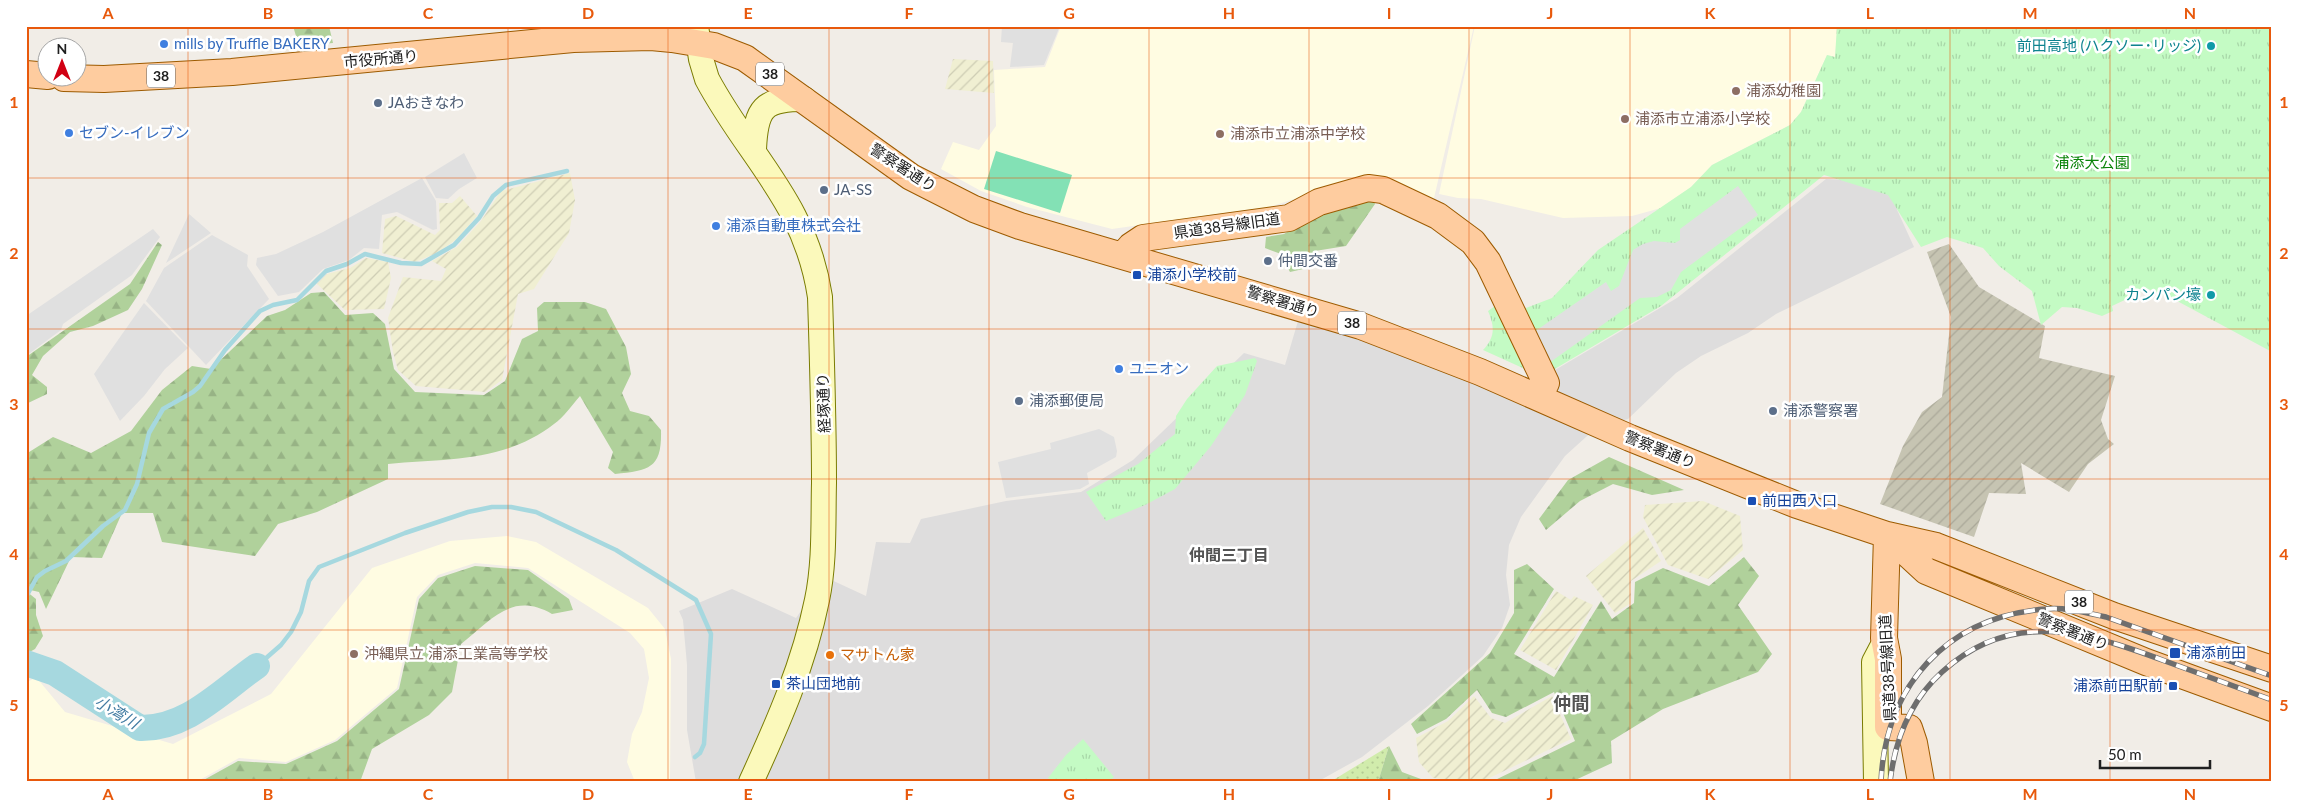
<svg xmlns="http://www.w3.org/2000/svg" width="2298" height="808" font-family="Lato,'Noto Sans JP',sans-serif">
	<style>
		.residential { fill: #dedddd }
		.education { fill: #fffce2 }
		.construction { fill: url(#construction-furrows) }
		.farmland { fill: url(#farmland-furrows) }
		.grass { fill: url(#grass-dots) }
		.forest { fill: url(#forest-firs) }
		.park { fill: url(#park-tufts) }
		.pitch { fill: #83e1b5 }
		.parking { fill: #e0e0e0 }
		.lines { fill: none; stroke-linecap: round; stroke-linejoin: round }
		.stream { stroke: #a6d8df; stroke-width: 4.5 }
		.river { stroke: #a6d8df; stroke-width: 26 }
		.secondary-casing { stroke: #7a7c02; stroke-width: 26 }
		.primary-casing { stroke: #9d5b00; stroke-width: 28 }
		.secondary { stroke: #fbf9bb; stroke-width: 24 }
		.primary { stroke: #fecc9f; stroke-width: 26 }
		.rail-casing { stroke: #6e6e6e; stroke-width: 5.5 }
		.rail { stroke: #fff; stroke-width: 4; stroke-dasharray: 11; stroke-linecap: butt }
		.grid { fill: none; stroke: #e8590c; stroke-width: 1; stroke-opacity: 0.55 }
		.shop-dot { fill: #3f7fe0; stroke: #fff; stroke-width: 2 }
		.culture-dot { fill: #0f9aa8; stroke: #fff; stroke-width: 2 }
		.education-dot { fill: #8d6e63; stroke: #fff; stroke-width: 2 }
		.service-dot { fill: #5c6f8a; stroke: #fff; stroke-width: 2 }
		.transit-dot { fill: #1a4fb4; stroke: #fff; stroke-width: 2 }
		.food-dot { fill: #e8710a; stroke: #fff; stroke-width: 2 }
		.labels { text-anchor: middle; stroke-width: 5; stroke-linejoin: round; paint-order: stroke }
		.shield { fill: #fff; stroke: #636363; stroke-width: 1 }
		.shield-label { font-size: 14px; font-weight: bold; fill: #202020 }
		.shop-label { font-size: 15px; fill: #366cbe; stroke: #fff; text-anchor: start }
		.culture-label { font-size: 15px; fill: #0d838f; stroke: #fff; text-anchor: end }
		.street-label { font-size: 15px; fill: #202020; stroke: #fff }
		.education-label { font-size: 15px; fill: #785e54; stroke: #fff; text-anchor: start }
		.service-label { font-size: 15px; fill: #4e5e75; stroke: #fff; text-anchor: start }
		.park-label { font-size: 15px; fill: #0a8409; stroke: #fff }
		.transit-label { font-size: 15px; fill: #164399; stroke: #fff; text-anchor: start }
		.food-label { font-size: 15px; fill: #c56008; stroke: #fff; text-anchor: start }
		.neighbourhood-label { font-size: 16px; font-weight: bold; fill: #535353; stroke: #fff }
		.water-label { font-size: 16px; font-style: italic; fill: #437ca3; stroke: #fff }
		.quarter-label { font-size: 18px; font-weight: bold; fill: #535353; stroke: #fff }
		.neatline { fill: none; stroke: #e8590c; stroke-width: 2 }
		.grid-label { font-size: 16px; text-anchor: middle; font-weight: bold; fill: #e8590c }
	</style>
	<defs>
		<pattern id="construction-furrows" width="10" height="10" patternUnits="userSpaceOnUse" patternTransform="scale(1.25)"><rect width="10" height="10" fill="#c6c4b2"/><path d="M-1 1l2-2M0 10L10 0M9 11l2-2" fill="none" stroke="#aaa899"/></pattern>
		<pattern id="farmland-furrows" width="10" height="10" patternUnits="userSpaceOnUse" patternTransform="scale(1.25)"><rect width="10" height="10" fill="#f0efd2"/><path d="M-1 1l2-2M0 10L10 0M9 11l2-2" fill="none" stroke="#cecdb4"/></pattern>
		<pattern id="grass-dots" width="8" height="8" patternUnits="userSpaceOnUse" patternTransform="scale(1.25)"><rect width="8" height="8" fill="#d1ecac"/><path d="M2 2h.1M6 6h.1" fill="none" stroke="#b3ca94" stroke-width="1.8" stroke-linecap="round"/></pattern>
		<pattern id="forest-firs" width="22" height="20" patternUnits="userSpaceOnUse" patternTransform="scale(1.25)"><rect width="22" height="20" fill="#b0d19b"/><path d="M5 1l3.5 6h-7zM16 11l3.5 6h-7z" fill="#97b385"/></pattern>
		<pattern id="park-tufts" width="24" height="20" patternUnits="userSpaceOnUse" patternTransform="scale(1.25)"><rect width="24" height="20" fill="#c4fbc4"/><path d="M3 7l-1-3M5 7V3M7 7l1-3M15 17l-1-3M17 17v-4M19 17l1-3" fill="none" stroke="#a8d7a8"/></pattern>
	</defs>
	<rect width="100%" height="100%" fill="#f1ede7"/>
	<path class="residential" d="M1826,179L1868,181L1888,190L1914,247L1776,314L1748,333L1701,356L1676,373L1628,419L1597,427L1565,456L1521,517L1509,545L1506,575L1510,605L1502,628L1483,656L1428,706L1362,757L1317,782H696L687,730V665L683,620L679,611L732,589L796,618L825,577L866,596L876,542L910,543L921,519L1006,501L1081,492L1133,460L1244,353L1285,365L1303,304L1557,408L1559,384L1550,373L1677,298Z"/>
	<path class="education" d="M1061,26H1474L1434,198L1360,178L1257,211L1231,212L1112,229L1027,207L981,191L941,169L953,142L979,150L996,126L994,70L1045,67Z
		M1475,26H1837V34L1835,57L1827,55L1801,112L1790,125L1712,165L1691,187L1661,208L1632,216L1563,218L1481,199L1458,198L1439,194Z
		M507,536L536,542L648,608L665,629L671,659L670,782H635L627,762L632,734L642,712L649,678L644,649L630,633L528,568L475,563L438,575L417,597L397,688L335,740L286,762L239,758L196,782H26V683L36,677L65,712L173,744L271,694L372,568L450,541Z"/>
	<path class="construction" d="M1949,244L1979,287L2045,326L2039,358L2115,376L2101,420L2108,439L2114,444L2088,464L2069,492L2021,463L2026,494L1989,493L1974,537L1880,504L1903,446L1922,412L1942,397L1951,317L1927,252Z"/>
	<path class="farmland" d="M953,59L993,61L994,93L945,89Z
		M570,173L575,200L569,233L534,289L518,294L502,380L485,392L416,386L398,370L393,352L388,318L403,277L441,281L446,269L432,261L457,247L481,221L501,191Z
		M460,196L477,216L457,239L437,253L415,262L382,253L385,219L396,216L435,235L440,230L439,203H452Z
		M366,258L388,262L391,278L384,309L345,310L317,284L327,274L350,268Z
		M1703,501L1740,516L1743,550L1708,579L1668,565L1643,517L1645,505Z
		M1643,528L1661,561L1631,581V603L1615,613L1586,576Z
		M1556,591L1571,600L1574,596L1593,605L1556,670L1520,650Z
		M1474,696L1491,718L1505,723L1552,696L1571,739L1481,782L1433,778L1419,762L1416,738L1448,721Z"/>
	<path class="grass" d="M1389,746L1378,782H1330Z"/>
	<path class="forest" d="M293,26H329L333,43L299,46Z
		M1373,198L1375,204L1346,246L1315,251L1312,267L1290,272L1281,254L1265,248L1266,237L1284,234L1315,215Z
		M158,242L162,245L142,289L128,310L93,326L70,332L43,356L32,375L47,387V394L26,404V357L130,284Z
		M324,292L345,315L373,313L385,324L394,369L415,392L484,395L505,381L522,339L538,331L537,308L544,302H585L606,309L626,347L631,374L622,393L630,411L649,416L661,430C662,467 651,471 615,474L608,468L613,452L580,396C572,405 564,417 554,424C503,463 449,458 388,464V479L317,512L278,524L255,556L162,542L153,513H122L102,558L71,557L46,609L39,592L26,589V454L53,437L91,453L131,431L162,390L192,366L211,369L267,316L285,310L311,293Z
		M1609,457L1684,490L1652,495L1613,484L1580,501L1546,530L1539,519L1568,480Z
		M1744,557L1759,576L1738,605L1772,654L1758,672L1663,709L1611,741L1612,763L1571,782H1491L1575,741L1554,692L1506,717L1492,713L1477,690L1446,719L1417,734L1411,724L1490,653L1514,613V570L1527,564L1554,589L1514,654L1554,677L1601,601L1612,619L1634,603L1635,582L1663,568L1709,586Z
		M475,566L528,570L569,599L573,610L552,614C512,591 491,620 461,644L452,692L429,715L372,749L360,782H200L238,761L286,764L337,741L399,689L419,599L438,578Z
		M26,591L36,599V615L43,636L35,649L26,654Z
		M1389,746L1402,772L1429,782H1378Z"/>
	<path class="park" d="M1837,26H2272V352L2179,302L2148,289L2112,306L2113,311L2102,316L2077,308L2062,307L2041,325L2032,291L1999,266L1983,248L1947,237L1921,247L1888,195L1824,175L1661,306L1553,370L1534,373L1483,350C1495,337 1495,327 1488,311L1502,301L1508,315L1552,298L1598,250L1691,187L1712,165L1790,125L1801,112L1827,55L1835,57Z
		M1255,358L1257,361L1245,395L1211,446L1175,489L1145,505L1106,521L1086,492L1138,464L1175,434L1176,416L1187,399L1217,366Z
		M1083,739L1114,777L1108,782H1054L1048,778L1066,755Z"/>
	<path class="pitch" d="M996,151L1072,175L1060,213L984,189Z"/>
	<path class="parking" d="M1002,26H1060L1044,65L1010,67L1013,43L1001,42Z
		M464,153L477,178L459,189L448,199L436,198L425,177Z
		M422,178L436,201L437,229L433,230L397,212L382,215L379,249L364,248L349,260L323,269L299,292L278,296L256,265L257,258L276,254L323,232Z
		M1738,186L1758,215L1681,272L1671,290L1657,297L1640,298L1549,363L1534,332L1606,282L1611,291L1619,286L1633,250L1643,244L1654,241L1675,243L1680,240V229Z
		M189,214L211,233L166,263Z
		M153,229L160,237L132,275L63,324L61,330L26,356V316Z
		M212,235L248,255L247,266L269,299L206,365L146,301L164,268Z
		M144,303L188,348L165,369L144,396L120,421L94,374Z
		M1099,429L1114,437L1117,451L1116,457L1087,473L1089,484L1080,489L1006,498L998,462L1051,449L1050,443Z"/>
	<g class="lines">
		<path class="stream" d="M26,597L37,577L45,571L66,561L103,526L125,510L137,484L149,433L163,409L193,392L200,386L225,350L260,311L273,305L297,300L326,271L347,264L365,254L401,263L421,264L454,245L479,218L493,196L506,185L567,171
			M257,666L281,645L291,632L301,612L309,581L319,567L405,533L468,512L492,507H511L536,512L616,550L696,600L711,634L704,744L700,753L695,757"/>
		<path class="river" d="M26,663L55,673L140,728C187,729 221,691 257,666"/>
		<g class="secondary-casing">
			<path id="secondary" d="M696,26L701,59L707,79C749,158 806,202 820,297C822,359 824,421 824,483C823,522 825,562 817,600C804,664 778,723 751,782
				M754,149C756,108 763,99 804,99
				M1876,782L1874,662L1884,643"/>
		</g>
		<g class="primary-casing">
			<path id="primary" d="M26,74L48,76
				M64,78L104,79L232,72L573,39L651,37L672,39L714,46L745,58L911,177L974,209L1020,226L1361,326L1480,372L1630,438L1797,505L1887,535L1936,546L2114,616L2272,669
				M1123,255L1131,246L1143,238L1289,218L1319,202L1368,188L1383,190L1438,216L1473,242L1488,262L1546,383L1539,397
				M1887,535L1926,571L2146,662L2272,708
				M1887,535L1884,638L1888,659V727L1909,728L1914,743L1921,782"/>
		</g>
		<use href="#secondary" class="secondary"/>
		<use href="#primary" class="primary"/>
		<g class="rail-casing">
			<path id="rail" d="M1881,782C1885,685 1948,616 2046,609C2066,607 2087,613 2106,617L2272,676
				M1890,782C1895,739 1910,701 1942,672C2012,608 2087,632 2165,661C2201,674 2236,687 2272,700"/>
		</g>
		<use href="#rail" class="rail"/>
	</g>
	<path class="grid" d="M188,26V782M348,26V782M508,26V782M668,26V782M829,26V782M989,26V782M1149,26V782M1309,26V782M1469,26V782M1630,26V782M1790,26V782M1950,26V782M2110,26V782M26,178H2272M26,329H2272M26,479H2272M26,630H2272"/>
	<g class="shop-dot">
		<circle cx="164" cy="44" r="5"/>
		<circle cx="69" cy="133" r="5"/>
		<circle cx="716" cy="226" r="5"/>
		<circle cx="1119" cy="369" r="5"/>
	</g>
	<g class="culture-dot">
		<circle cx="2211" cy="46" r="5"/>
		<circle cx="2211" cy="295" r="5"/>
	</g>
	<g class="education-dot">
		<circle cx="1736" cy="91" r="5"/>
		<circle cx="1625" cy="119" r="5"/>
		<circle cx="1220" cy="134" r="5"/>
		<circle cx="354" cy="654" r="5"/>
	</g>
	<g class="service-dot">
		<circle cx="378" cy="103" r="5"/>
		<circle cx="824" cy="190" r="5"/>
		<circle cx="1268" cy="261" r="5"/>
		<circle cx="1019" cy="401" r="5"/>
		<circle cx="1773" cy="411" r="5"/>
	</g>
	<g class="transit-dot">
		<rect x="1132" y="270" width="10" height="10" rx="2.5"/>
		<rect x="1747" y="496" width="10" height="10" rx="2.5"/>
		<rect x="2169" y="647" width="12" height="12" rx="2.5"/>
		<rect x="771" y="679" width="10" height="10" rx="2.5"/>
		<rect x="2168" y="681" width="10" height="10" rx="2.5"/>
	</g>
	<circle class="food-dot" cx="830" cy="655" r="5"/>
	<g class="labels">
		<g class="shield">
			<rect x="756" y="62.5" width="28" height="23" rx="4"/>
			<rect x="147" y="64.5" width="28" height="23" rx="4"/>
			<rect x="1338" y="311.5" width="28" height="23" rx="4"/>
			<rect x="2065" y="590.5" width="28" height="23" rx="4"/>
		</g>
		<g class="shield-label">
			<text x="770" y="79">38</text>
			<text x="161" y="81">38</text>
			<text x="1352" y="328">38</text>
			<text x="2079" y="607">38</text>
		</g>
		<g class="shop-label">
			<text x="174" y="49">mills by Truffle BAKERY</text>
			<text x="79" y="138">セブン-イレブン</text>
			<text x="726" y="231">浦添自動車株式会社</text>
			<text x="1129" y="374">ユニオン</text>
		</g>
		<g class="culture-label">
			<text x="2201" y="51">前田高地 (ハクソー･リッジ)</text>
			<text x="2201" y="300">カンパン壕</text>
		</g>
		<g class="street-label">
			<text transform="translate(381 59) rotate(-5)" y="5">市役所通り</text>
			<text transform="translate(903 168) rotate(33)" y="5">警察署通り</text>
			<text transform="translate(1227 226) rotate(-8)" y="5">県道38号線旧道</text>
			<text transform="translate(1283 302) rotate(17)" y="5">警察署通り</text>
			<text transform="translate(824 403) rotate(-92)" y="5">経塚通り</text>
			<text transform="translate(1660 450) rotate(22)" y="5">警察署通り</text>
			<text transform="translate(2073 632) rotate(22)" y="5">警察署通り</text>
			<text transform="translate(1888 668) rotate(-93)" y="5">県道38号線旧道</text>
		</g>
		<g class="education-label">
			<text x="1746" y="96">浦添幼稚園</text>
			<text x="1635" y="124">浦添市立浦添小学校</text>
			<text x="1230" y="139">浦添市立浦添中学校</text>
			<text x="364" y="659">沖縄県立 浦添工業高等学校</text>
		</g>
		<g class="service-label">
			<text x="388" y="108">JAおきなわ</text>
			<text x="834" y="195">JA-SS</text>
			<text x="1278" y="266">仲間交番</text>
			<text x="1029" y="406">浦添郵便局</text>
			<text x="1783" y="416">浦添警察署</text>
		</g>
		<g class="park-label">
			<text x="2092" y="168">浦添大公園</text>
		</g>
		<g class="transit-label">
			<text x="1147" y="280">浦添小学校前</text>
			<text x="1762" y="506">前田西入口</text>
			<text x="2186" y="658">浦添前田</text>
			<text x="786" y="689">茶山団地前</text>
			<text x="2163" y="691" text-anchor="end">浦添前田駅前</text>
		</g>
		<g class="food-label">
			<text x="840" y="660">マサトん家</text>
		</g>
		<g class="neighbourhood-label">
			<text x="1229" y="561">仲間三丁目</text>
		</g>
		<g class="water-label">
			<text transform="translate(117 712) rotate(31)" y="6">小湾川</text>
		</g>
		<g class="quarter-label">
			<text x="1571" y="710">仲間</text>
		</g>
	</g>
	<rect width="2298" height="808" fill="none" stroke="#ffffff" stroke-width="55"/>
	<g transform="translate(62 62)"><circle r="24" fill="#ffffff" stroke="#a6a6a6"/>
	<path d="M0-4L9 19L0 12L-9 19Z" fill="#d10013"/>
	<text y="-8" font-size="14" font-weight="bold" text-anchor="middle" fill="#202020">N</text>
	</g>
	<path d="M2100 760v8h110v-8" fill="none" stroke="#202020" stroke-width="2.5"/>
	<text x="2108" y="760" font-size="15" fill="#202020" stroke="#ffffff" stroke-width="4" paint-order="stroke">50 m</text>
	<rect x="28" y="28" width="2242" height="752" class="neatline"/>
	<g class="grid-label">
		<text x="108" y="19">A</text>
		<text x="268" y="19">B</text>
		<text x="428" y="19">C</text>
		<text x="588" y="19">D</text>
		<text x="748" y="19">E</text>
		<text x="909" y="19">F</text>
		<text x="1069" y="19">G</text>
		<text x="1229" y="19">H</text>
		<text x="1389" y="19">I</text>
		<text x="1550" y="19">J</text>
		<text x="1710" y="19">K</text>
		<text x="1870" y="19">L</text>
		<text x="2030" y="19">M</text>
		<text x="2190" y="19">N</text>
		<text x="14" y="108">1</text>
		<text x="2284" y="108">1</text>
		<text x="14" y="259">2</text>
		<text x="2284" y="259">2</text>
		<text x="14" y="410">3</text>
		<text x="2284" y="410">3</text>
		<text x="14" y="560">4</text>
		<text x="2284" y="560">4</text>
		<text x="14" y="711">5</text>
		<text x="2284" y="711">5</text>
		<text x="108" y="800">A</text>
		<text x="268" y="800">B</text>
		<text x="428" y="800">C</text>
		<text x="588" y="800">D</text>
		<text x="748" y="800">E</text>
		<text x="909" y="800">F</text>
		<text x="1069" y="800">G</text>
		<text x="1229" y="800">H</text>
		<text x="1389" y="800">I</text>
		<text x="1550" y="800">J</text>
		<text x="1710" y="800">K</text>
		<text x="1870" y="800">L</text>
		<text x="2030" y="800">M</text>
		<text x="2190" y="800">N</text>
	</g>
</svg>
